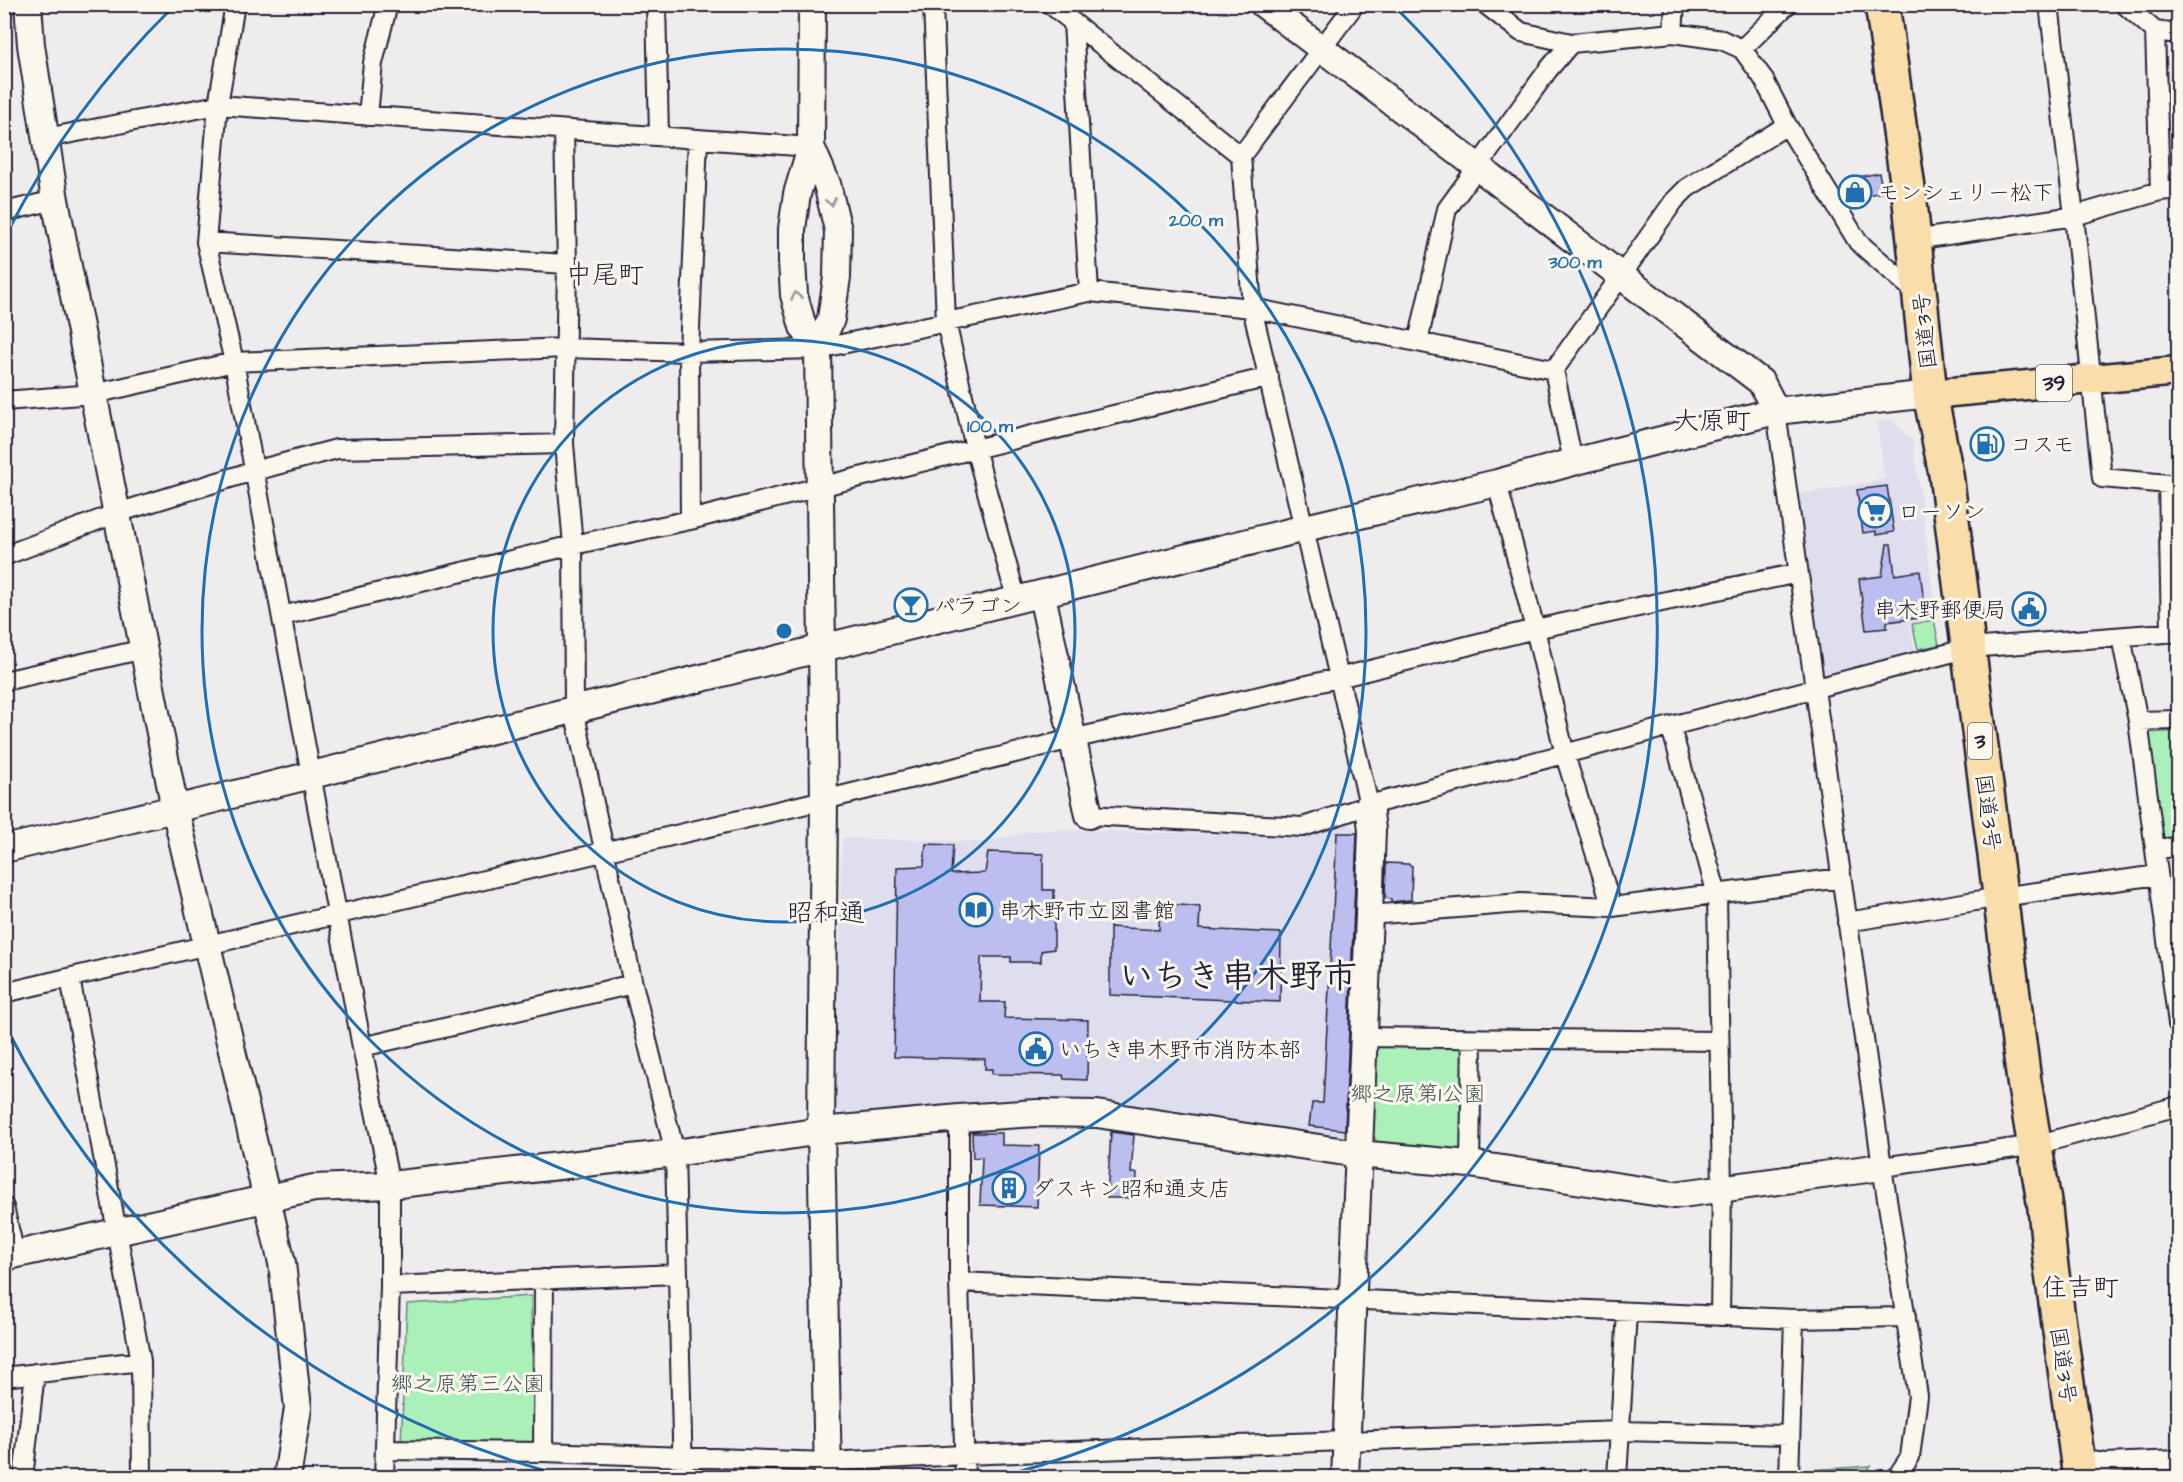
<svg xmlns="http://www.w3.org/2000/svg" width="2183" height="1482" font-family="'Architects Daughter','Klee One',sans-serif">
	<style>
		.built { fill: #dfdeee }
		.green { fill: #abefb9; stroke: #66887a; stroke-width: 1.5 }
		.building { fill: #bcbeef; stroke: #22223b; stroke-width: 1.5 }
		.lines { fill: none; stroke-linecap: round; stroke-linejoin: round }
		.street-casing { stroke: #22223b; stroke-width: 22 }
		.secondary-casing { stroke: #22223b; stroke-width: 30 }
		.primary-casing { stroke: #22223b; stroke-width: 33 }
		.highway-casing { stroke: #22223b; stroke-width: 38 }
		.street { stroke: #fbf7ec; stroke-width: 18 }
		.secondary { stroke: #fbf7ec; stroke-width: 26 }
		.primary { stroke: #f9deab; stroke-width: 28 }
		.highway { stroke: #f9deab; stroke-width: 33 }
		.oneway { stroke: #99979c }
		.ring { fill: none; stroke: #1f6fb2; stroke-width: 3 }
		.labels { text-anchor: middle; stroke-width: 6; stroke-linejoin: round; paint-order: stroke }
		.shield { fill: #fbf7ec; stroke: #636270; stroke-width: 1.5 }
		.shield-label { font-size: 21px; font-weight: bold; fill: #22223b }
		.poi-label { font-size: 22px; fill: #22223b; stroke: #fbf7ec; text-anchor: start }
		.street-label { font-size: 22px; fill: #22223b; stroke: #fbf7ec }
		.park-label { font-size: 22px; fill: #44555a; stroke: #fbf7ec }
		.quarter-label { font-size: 26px; fill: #22223b; stroke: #fbf7ec }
		.town-label { font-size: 34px; font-weight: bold; fill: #22223b; stroke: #fbf7ec }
		.centre { fill: #1f6fb2; stroke: #fbf7ec; stroke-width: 3 }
		.ring-label { font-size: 18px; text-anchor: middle; font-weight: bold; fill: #1f6fb2; stroke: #fbf7ec; stroke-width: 6; stroke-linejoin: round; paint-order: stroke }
	</style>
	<rect width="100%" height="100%" fill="#eeeced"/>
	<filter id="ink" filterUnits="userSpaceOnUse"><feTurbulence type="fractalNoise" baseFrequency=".0167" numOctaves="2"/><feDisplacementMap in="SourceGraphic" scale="12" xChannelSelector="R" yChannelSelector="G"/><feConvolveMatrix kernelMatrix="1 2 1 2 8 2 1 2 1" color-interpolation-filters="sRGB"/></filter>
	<g filter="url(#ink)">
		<path class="built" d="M1892,420L1913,441L1936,616L1910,623L1915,652L1829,674L1818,669L1797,495L1885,479L1877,422Z
			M1349,824L1360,834L1347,1133L1341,1137L1165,1110L1076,1099H995L847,1119L835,1106L842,838L987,842L1030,831L1063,830L1301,837Z"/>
		<path class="green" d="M1934,620L1939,645L1918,649L1912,624Z
			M2178,731V839L2162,841L2146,733Z
			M1380,1045L1456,1046L1464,1053V1147L1458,1153L1377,1142L1370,1129L1373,1052Z
			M531,1296L534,1450L401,1445L407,1304Z
			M1871,1466L1861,1477H1812L1813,1470Z"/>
		<path class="building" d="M1879,173L1883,192L1851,198L1847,179Z
			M1887,486L1894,532L1876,535V531L1863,533L1857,490Z
			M1887,544H1891L1895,575L1920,571L1926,617L1887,622V628L1866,630L1859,579L1882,576Z
			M1337,833H1357L1345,1130L1309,1126L1312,1103H1323Z
			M926,844L953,845L951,874L985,873L988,852L1043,854V890H1054V949L1041,951V962H1011V957H981L980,1002H1005L1004,1018L1088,1020L1087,1080L1064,1079L1063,1075L992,1074V1069H985V1059L894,1057L897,867L924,866Z
			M1386,863L1408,864L1412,866L1411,900L1391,902V899L1385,898Z
			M1160,903L1200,907L1199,929L1281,933L1280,1002L1110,995V927L1159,930Z
			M1111,1132L1134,1135L1131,1173H1137L1136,1198H1107Z
			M972,1133H1002V1145L1039,1146L1037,1207L980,1205L982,1157L973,1158Z"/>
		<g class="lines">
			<g class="street-casing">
				<path id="street" d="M235,4L218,105L206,242L234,362L362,1047L390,1185V1286L384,1478
					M656,4L659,136
					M933,4L946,322L975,448L1017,601
					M1050,4L1241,156
					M1355,4L1241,156L1252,308L1369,805
					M1485,4L1521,32L1571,43L1673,33L1722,40L1742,49L1763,78L1787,125L1858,242L1919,295
					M2049,4L2074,216L2102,478L2168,484L2171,633
					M2124,4L2155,31L2178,34
					M1073,22L1089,292
					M2155,31L2160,191
					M1673,33L1675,4
					M1742,49L1788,4
					M368,116L373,63L388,4
					M564,130L567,264L564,444L573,545L574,710L633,984L675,1153L683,1478
					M46,138L218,105L811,147
					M4,212L55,200
					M1914,240L2074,216L2160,191L2178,189
					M206,242L567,264
					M1418,342L1447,209L1548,70L1571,43
					M4,401L94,394L234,362L565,348L689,352L818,349L1089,292L1252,308L1554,370
					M1776,411L1882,1167L1918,1396L1910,1457L1896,1478
					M1573,462L1554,370L1674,201L1687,188L1787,125
					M1497,483L1535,629L1565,755L1612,907
					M690,520L689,352L698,139
					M4,556L117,513L250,472L337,449L564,444
					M282,616L573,545L690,520L819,487L1269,377
					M2121,637L2138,721L2178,1024
					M4,681L144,649
					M2138,721L2178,720
					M1671,727L1717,895L1722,1189L1720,1316
					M1089,815L1303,827L1369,805L1969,648L2178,632
					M2155,849L2178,847
					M1369,915L1521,903L1612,907L1841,878
					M1847,922L2000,897L2158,875
					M70,978L141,1361L142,1478
					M4,993L824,800L1072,739L1338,678L1535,629L1798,573
					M1363,1037L1719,1041
					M362,1047L633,984
					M959,1118V1282L965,1478
					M1470,1164L1472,1039
					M1882,1167L2036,1145L2178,1106
					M4,1207L15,1254
					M959,1282L1794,1319L1906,1317
					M390,1286L677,1274
					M4,1377L141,1361
					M386,1450L543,1452L827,1462L963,1455L1620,1431L1790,1435
					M543,1452L544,1279
					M2077,1459L2105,1463L2178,1460
					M23,1478L35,1373
					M1617,1478L1627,1312
					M1789,1478L1794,1319"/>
			</g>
			<g class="secondary-casing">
				<path id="secondary" d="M28,4L31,45L55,200L175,809L282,1263L298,1408L287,1478
					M812,4L811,147L797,194L792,229V261L794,295L803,327L818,349
					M1263,4L1761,382L1776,411
					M811,147L827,184L838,230L837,277L831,319L818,349L824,800L821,1131L828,1478
					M1042,595L1089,815
					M4,849L175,809L1305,528L1497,483L1573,462L1776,411L1930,394
					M4,1257L314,1188L390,1185L675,1153L821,1131L959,1118L1037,1113L1097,1114L1358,1154L1470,1164L1674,1195L1882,1167
					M1345,1478L1369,915L1372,830L1369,805"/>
			</g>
			<g class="primary-casing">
				<path id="primary" d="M1930,394L2178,371"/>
			</g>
			<g class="highway-casing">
				<path id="highway" d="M1882,4L1910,202L1930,394L1946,474L2024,1081L2045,1208L2050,1259L2080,1478"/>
			</g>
			<use href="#street" class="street"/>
			<use href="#secondary" class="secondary"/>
			<use href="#primary" class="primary"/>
			<use href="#highway" class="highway"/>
		</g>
		<defs><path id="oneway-chevron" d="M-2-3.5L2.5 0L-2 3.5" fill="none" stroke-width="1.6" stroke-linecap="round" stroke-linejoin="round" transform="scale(1.5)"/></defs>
		<g class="oneway">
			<use href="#oneway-chevron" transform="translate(831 202) rotate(77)"/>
			<use href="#oneway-chevron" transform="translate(796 296) rotate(-100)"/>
		</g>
	</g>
	<g class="ring">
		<circle cx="784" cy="631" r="291"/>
		<circle cx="784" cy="631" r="582"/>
		<path d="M565 1476A873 873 0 0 1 6 1027M6 235A873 873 0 0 1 172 8M1396 8A873 873 0 0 1 1003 1476"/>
	</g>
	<defs>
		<g id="shop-ring" transform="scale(1.725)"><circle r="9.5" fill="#fbf7ec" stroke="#1f6fb2" stroke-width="1.5"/><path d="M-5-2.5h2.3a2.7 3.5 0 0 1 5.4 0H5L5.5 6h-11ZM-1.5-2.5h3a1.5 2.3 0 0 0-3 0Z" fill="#1f6fb2"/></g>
		<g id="fuel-ring" transform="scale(1.725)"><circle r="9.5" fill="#fbf7ec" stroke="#1f6fb2" stroke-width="1.5"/><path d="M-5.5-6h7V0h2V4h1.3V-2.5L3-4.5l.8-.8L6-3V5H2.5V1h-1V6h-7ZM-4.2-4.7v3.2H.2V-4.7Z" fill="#1f6fb2"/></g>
		<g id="supermarket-ring" transform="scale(1.725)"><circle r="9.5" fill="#fbf7ec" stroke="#1f6fb2" stroke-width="1.5"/><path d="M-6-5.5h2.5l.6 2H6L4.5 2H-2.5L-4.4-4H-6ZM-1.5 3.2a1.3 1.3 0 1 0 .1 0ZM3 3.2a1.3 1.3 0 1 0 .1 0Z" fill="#1f6fb2"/></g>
		<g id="bar-ring" transform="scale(1.725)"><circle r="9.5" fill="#fbf7ec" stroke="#1f6fb2" stroke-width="1.5"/><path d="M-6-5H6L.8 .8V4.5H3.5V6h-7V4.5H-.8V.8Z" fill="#1f6fb2"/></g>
		<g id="civic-ring" transform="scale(1.725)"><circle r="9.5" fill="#fbf7ec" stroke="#1f6fb2" stroke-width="1.5"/><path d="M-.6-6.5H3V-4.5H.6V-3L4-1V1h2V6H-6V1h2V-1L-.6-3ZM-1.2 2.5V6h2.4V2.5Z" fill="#1f6fb2"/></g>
		<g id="library-ring" transform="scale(1.725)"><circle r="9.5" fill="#fbf7ec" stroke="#1f6fb2" stroke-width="1.5"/><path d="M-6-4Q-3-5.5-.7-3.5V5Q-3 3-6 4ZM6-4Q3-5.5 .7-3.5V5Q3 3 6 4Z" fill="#1f6fb2"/></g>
		<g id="building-ring" transform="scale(1.725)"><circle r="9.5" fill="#fbf7ec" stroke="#1f6fb2" stroke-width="1.5"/><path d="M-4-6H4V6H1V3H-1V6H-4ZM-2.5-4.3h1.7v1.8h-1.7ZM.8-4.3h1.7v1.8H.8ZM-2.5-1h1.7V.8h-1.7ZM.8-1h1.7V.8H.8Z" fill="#1f6fb2"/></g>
	</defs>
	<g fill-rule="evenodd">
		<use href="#shop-ring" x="1855" y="192"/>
		<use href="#fuel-ring" x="1987" y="444"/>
		<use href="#supermarket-ring" x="1875" y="511"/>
		<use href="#bar-ring" x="911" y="605"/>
		<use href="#civic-ring" x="2029" y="609"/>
		<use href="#library-ring" x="976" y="910"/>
		<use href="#civic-ring" x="1036" y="1049"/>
		<use href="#building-ring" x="1009" y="1188"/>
	</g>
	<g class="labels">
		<g class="shield">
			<rect x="2036" y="365" width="36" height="36" rx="4.5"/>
			<rect x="1968" y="723" width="24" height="36" rx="4.5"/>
		</g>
		<g class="shield-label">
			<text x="2054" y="390">39</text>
			<text x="1980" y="748">3</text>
		</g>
		<g class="poi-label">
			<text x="1878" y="200">モンシェリー松下</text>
			<text x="2010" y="452">コスモ</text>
			<text x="1898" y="519">ローソン</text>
			<text x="934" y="613">パラゴン</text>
			<text x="2006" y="617" text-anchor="end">串木野郵便局</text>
			<text x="999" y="918">串木野市立図書館</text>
			<text x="1059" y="1057">いちき串木野市消防本部</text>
			<text x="1032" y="1196">ダスキン昭和通支店</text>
		</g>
		<g class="street-label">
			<text transform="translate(1924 331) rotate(-96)" y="8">国道3号</text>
			<text transform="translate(1989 812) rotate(83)" y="8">国道3号</text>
			<text transform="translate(2064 1365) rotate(82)" y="8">国道3号</text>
		</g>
		<g class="park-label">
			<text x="1418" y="1101">郷之原第1公園</text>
			<text x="468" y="1391">郷之原第三公園</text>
		</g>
		<g class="quarter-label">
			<text x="605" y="283">中尾町</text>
			<text x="1712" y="429">大原町</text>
			<text x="826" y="921">昭和通</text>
			<text x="2080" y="1296">住吉町</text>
		</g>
		<g class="town-label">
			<text x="1238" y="987">いちき串木野市</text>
		</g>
	</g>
	<circle cx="784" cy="631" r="9" class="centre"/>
	<g class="ring-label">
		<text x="1196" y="226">200 m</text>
		<text x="1575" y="268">300 m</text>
		<text x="990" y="432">100 m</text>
	</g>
	<rect width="2183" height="1482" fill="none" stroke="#fbf7ec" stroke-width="24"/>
	<rect x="12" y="12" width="2159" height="1458" fill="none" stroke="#22223b" stroke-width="2" filter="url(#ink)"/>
</svg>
